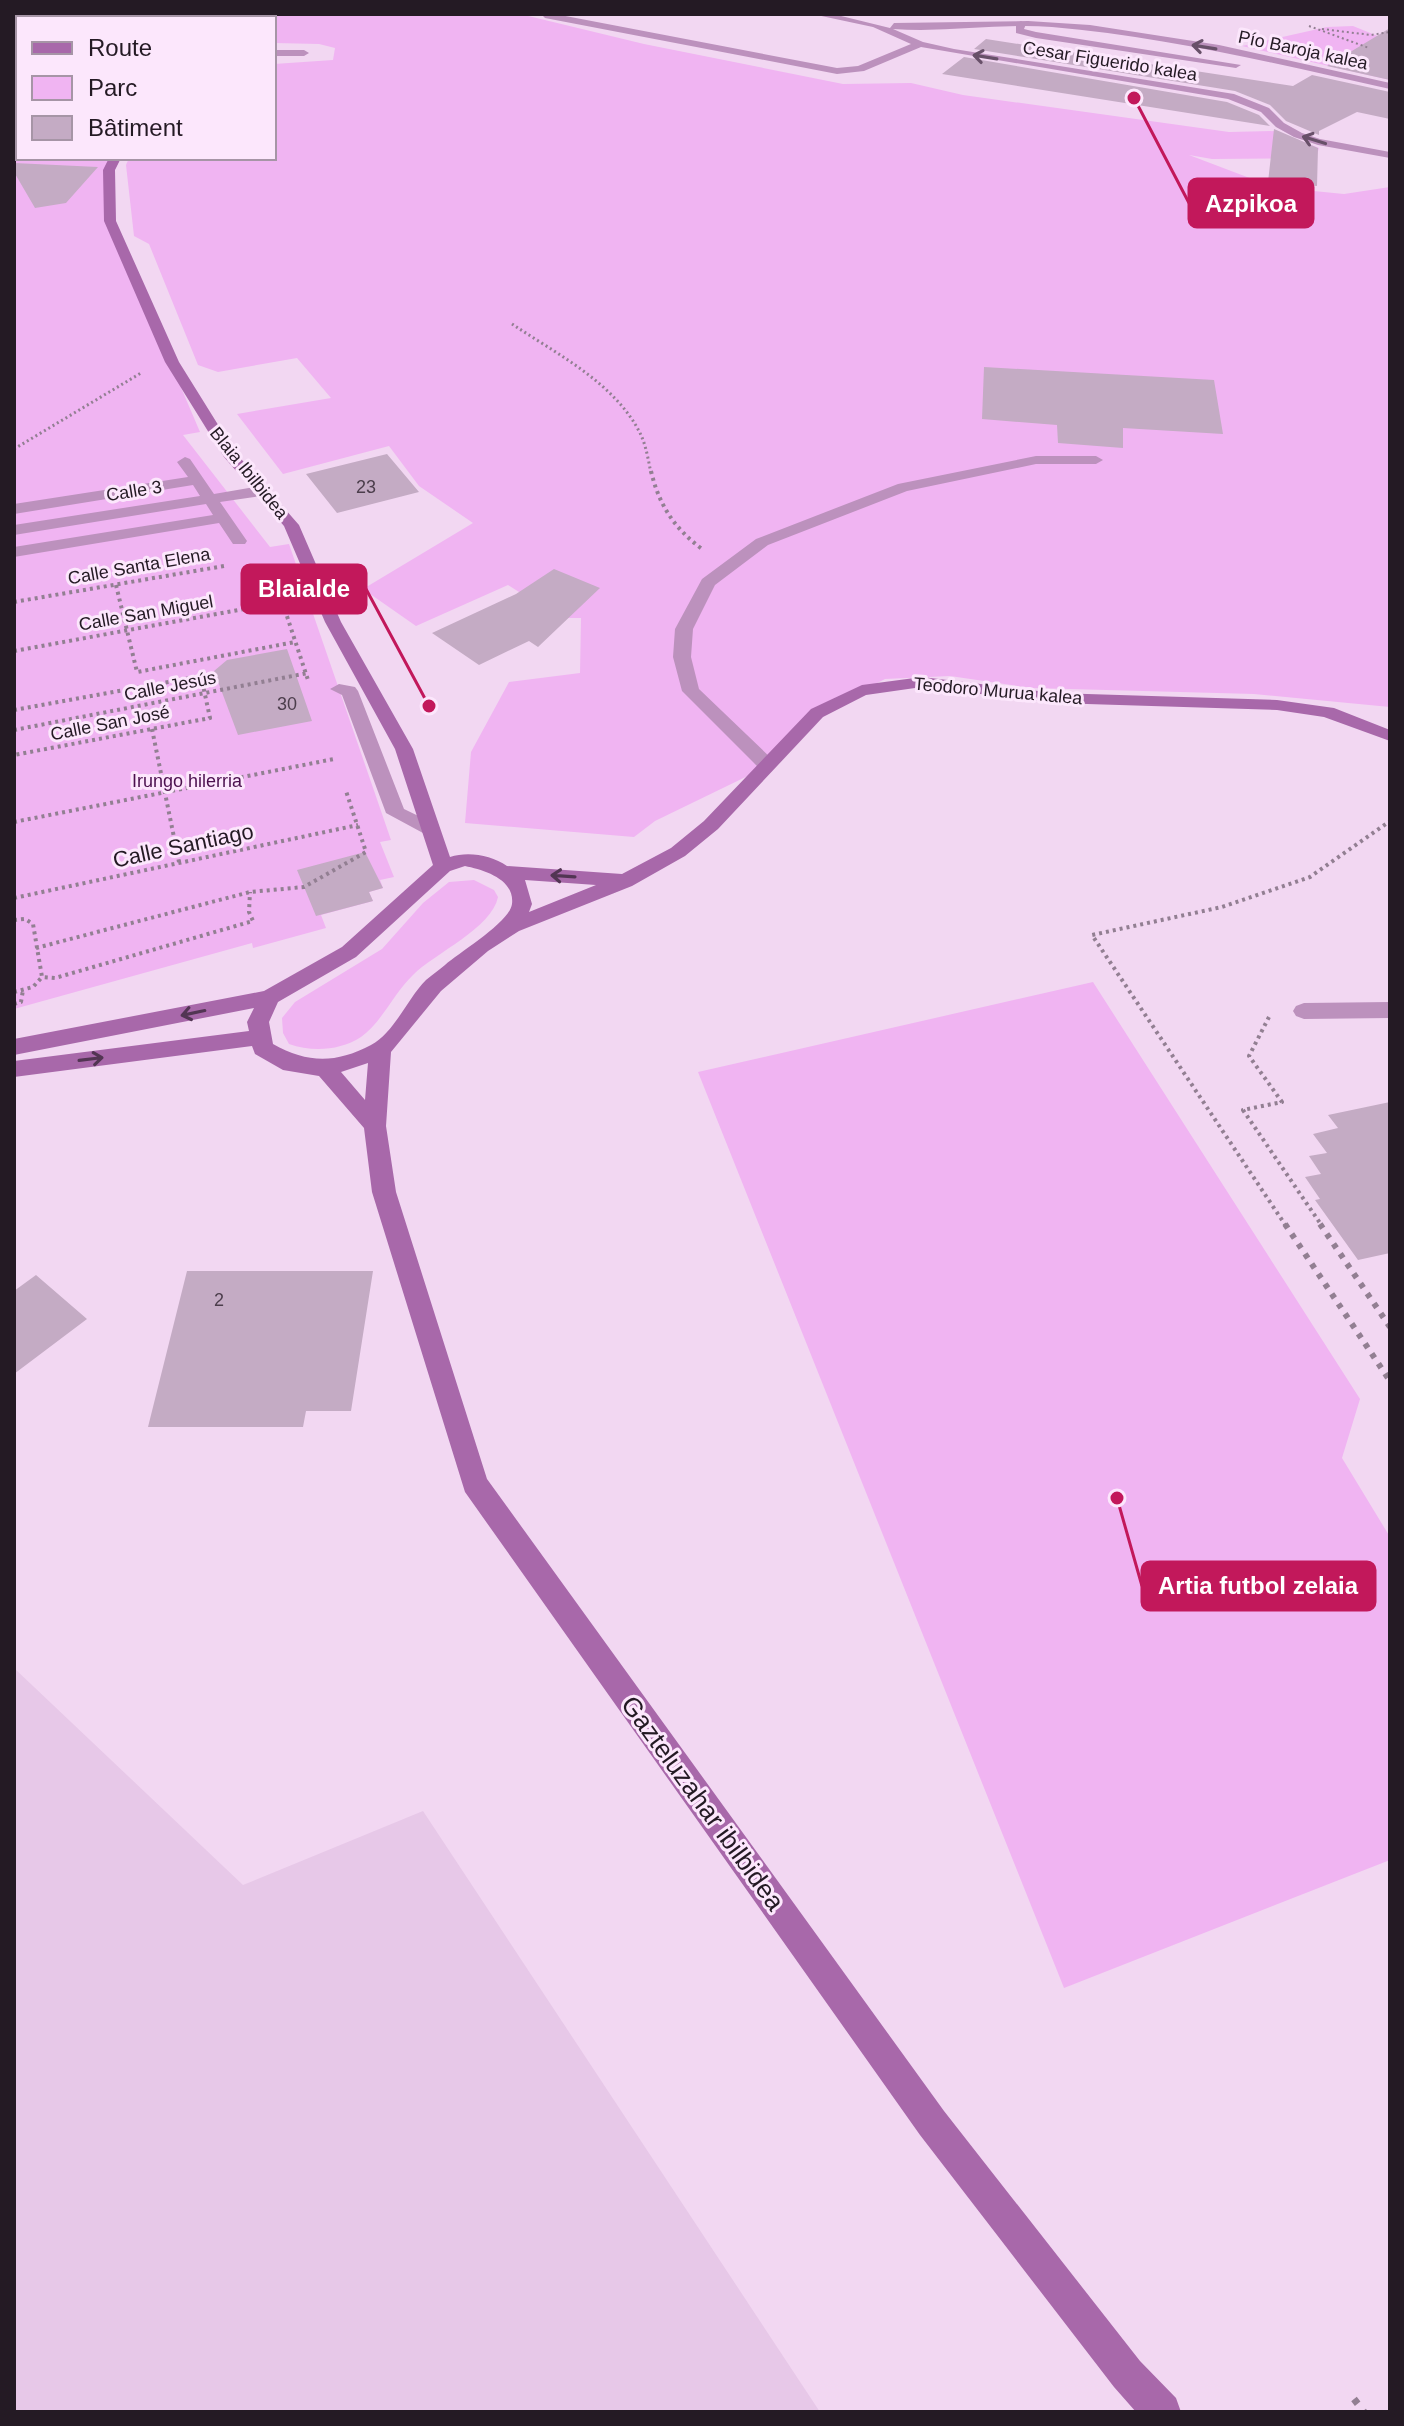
<svg xmlns="http://www.w3.org/2000/svg" width="1404" height="2426" font-family="Helvetica,sans-serif">
	<style>
		.built { fill: #e7c8e8 }
		.green { fill: #f0b4f2 }
		.building { fill: #c4abc4 }
		.lines { fill: none; stroke-linecap: round; stroke-linejoin: round }
		.path-far4 { stroke: #927f92; stroke-width: 2; stroke-dasharray: 2 3; stroke-linecap: butt }
		.path-far3 { stroke: #927f92; stroke-width: 3; stroke-dasharray: 2 3; stroke-linecap: butt }
		.path-far2 { stroke: #927f92; stroke-width: 4; stroke-dasharray: 3 4; stroke-linecap: butt }
		.path-far1 { stroke: #927f92; stroke-width: 6; stroke-dasharray: 5 7; stroke-linecap: butt }
		.path { stroke: #927f92; stroke-width: 7; stroke-dasharray: 6 9; stroke-linecap: butt }
		.lane { fill: #bc91bd; fill-rule: evenodd }
		.street { fill: #bc91bd; fill-rule: evenodd }
		.secondary { fill: #a868aa; fill-rule: evenodd }
		.oneway { stroke: #685069 }
		.oneway2 { stroke: #523553 }
		.labels { text-anchor: middle; stroke-width: 6; stroke-linejoin: round; paint-order: stroke }
		.far-street-label { font-size: 18px; fill: #241a24; stroke: #fce7fc }
		.number-label { font-size: 18px; fill: #4c3e4c }
		.far-park-label { font-size: 18px; fill: #4b104e; stroke: #fce7fc }
		.street-label { font-size: 22px; fill: #241a24; stroke: #fce7fc }
		.near-street-label { font-size: 26px; fill: #241a24; stroke: #fce7fc }
		.leader { fill: none; stroke: #c2185b; stroke-width: 3 }
		.callout-dot { fill: #c2185b; stroke: #fce7fc; stroke-width: 3 }
		.callout { fill: #c2185b; stroke: #c2185b; stroke-width: 3 }
		.callout-label { font-size: 24px; text-anchor: middle; font-weight: bold; fill: #fff }
	</style>
	<rect width="100%" height="100%" fill="#f2d7f2"/>
	<path class="built" d="M14,1668L243,1885L423,1811L820,2412H14Z"/>
	<path class="green" d="M14,14H227L223,18H18V158H117L109,171L110,221L200,432L183,435L270,547L289,544L391,840L380,842L394,877L380,880L383,888L369,892L373,901L321,915L326,928L253,948L252,943L14,1009Z
		M229,14H520L644,44L843,84L911,83L963,95L1229,132L1276,131L1319,148L1316,158L1212,159L1189,155L1273,187L1344,194L1390,187V707L1254,694L1032,688L950,676L885,679L824,710L760,770L655,821L634,837L465,823L471,752L509,682L580,673L581,618H560L508,585L416,626L363,589L473,523L419,486L389,446L283,474L237,414L331,398L297,358L218,372L198,365L149,244L134,236L126,165L129,158H274V64L333,60L335,48L319,44L274,43V18H226Z
		M1353,26L1390,41V80L1242,46L1327,27Z
		M474,880L494,890L498,897C492,928 435,953 413,975C394,993 382,1022 361,1037C339,1051 312,1052 289,1044L283,1033L282,1018L295,1002L382,949L423,903L449,882Z
		M1093,982L1360,1399L1342,1458L1390,1537V1860L1064,1988L698,1072Z"/>
	<path class="building" d="M1390,28V80L1327,66Z
		M986,39L1293,86L1312,75L1390,92V119L1357,112L1319,131V135L1286,121L1270,105L1235,91L974,49Z
		M964,57L1227,102L1259,115L1270,126L942,74Z
		M1274,129L1318,148L1317,186L1268,182Z
		M14,163L98,167L66,203L35,208L14,172Z
		M984,367L1214,380L1223,434L1123,428V448L1058,443L1057,425L982,419Z
		M387,454L419,492L337,513L306,474Z
		M554,569L600,588L538,647L529,641L479,665L432,633L516,594Z
		M287,649L312,721L238,735L214,671L227,660Z
		M365,852L383,888L369,892L373,901L316,916L297,870Z
		M1390,1102V1253L1358,1260L1315,1200L1320,1199L1305,1177L1321,1174L1309,1156L1327,1153L1313,1134L1338,1128L1328,1115Z
		M187,1271H373L351,1411H306L303,1427H148Z
		M36,1275L87,1319L14,1374V1291Z"/>
	<g class="lines">
		<path class="path-far4" d="M1309,26L1369,48
			M1322,29L1371,35L1390,32"/>
		<path class="path-far3" d="M512,324C557,354 613,382 639,431C646,444 648,459 651,473
			M14,449L141,373"/>
		<path class="path-far2" d="M651,471C659,505 674,528 702,549
			M276,583L308,680
			M116,585L137,672L295,642
			M14,602L224,566
			M14,651L282,602
			M14,710L201,676L210,718L14,755
			M152,729L179,862
			M14,730L308,673
			M14,822L334,759
			M14,898L358,825
			M14,920L25,919L33,924L42,977L55,978L253,921L249,912L250,892
			M36,948L250,892L304,887L366,852L346,791
			M14,992L33,987L42,977
			M14,1004L21,1002L23,990
			M1269,1017L1249,1056L1282,1102L1243,1110L1322,1226
			M1286,1226L1092,935L1222,907L1310,877L1390,821"/>
		<path class="path-far1" d="M1285,1224L1390,1381
			M1320,1224L1390,1327"/>
		<path class="path" d="M1354,2399L1364,2412"/>
		<path class="lane" d="M52,14H64L59,18H47Z
			M1021,21L1026,24L1024,29L1036,32L1241,65L1236,68L1036,38L1016,33V24Z
			M18,33V40L14,41V34Z
			M274,50H304L309,53L304,56H274Z
			M1036,456H1096L1103,460L1096,464H1036L907,491L768,545L715,585L693,629L691,657L699,689L773,760L775,764L773,768H759L682,691L673,657L675,629L702,579L756,539L898,484Z
			M185,457L190,459L214,494L261,486L269,491L261,496L220,502L247,541L245,544H233L219,523L14,557V547L213,515L206,504L14,535V525L200,496L193,485L14,514V504L188,477L177,462Z
			M339,684L355,687L358,691L404,809L437,825L440,829L437,833H423L386,813L342,695L330,689Z"/>
		<path class="street" d="M541,14H555L837,68L858,66L911,44L873,27L812,14H833L890,28L894,23L1028,21L1090,25L1219,45L1390,83V89C1278,64 1167,37 1052,27C999,23 946,33 893,29L923,42L954,49L1234,94L1269,108L1284,123L1302,133L1320,139L1390,152V158L1318,145L1294,137L1276,127L1261,112L1228,99L921,47L864,71L837,74L545,18Z
			M1390,1002V1018L1304,1019L1296,1016L1293,1011L1296,1006L1304,1003Z"/>
		<path class="secondary" d="M204,14H214L210,18H200Z
			M109,158H121L115,170L116,221L179,362L235,452L299,525L341,622L413,749L450,857C468,851 491,855 507,866L622,874L671,848L704,821L811,709L862,685L922,677L1055,693L1277,700L1334,708L1390,730V741L1324,717L1277,710L1055,703L922,687L866,695L823,717L718,829L685,856L632,886L519,931L488,951L441,991L391,1052L386,1126L396,1192L487,1479L944,2111L1140,2361L1176,2398L1181,2412H1136L1114,2387L920,2135L465,1492L372,1192L364,1128L319,1076L283,1070L255,1054L252,1046L14,1077V1061L249,1031L247,1022L254,1008L14,1055V1039L264,991L342,947L433,865L395,749L325,622L284,526L224,457L165,362L104,221L103,170ZM465,866C484,870 515,879 512,904C510,922 460,952 445,965C439,970 432,975 426,980C407,999 395,1032 371,1045C335,1064 307,1063 273,1044L269,1022L278,1002L356,957L450,871ZM525,880L596,885L529,912L532,904ZM368,1063L365,1100L341,1072Z"/>
	</g>
	<defs><path id="oneway-shaft" d="M-6 0H5M1.5-3L5.5 0L1.5 3" fill="none" stroke-width="1.6" stroke-linecap="round" stroke-linejoin="round" transform="scale(2)"/></defs>
	<g class="oneway">
		<use href="#oneway-shaft" transform="translate(1204 47) rotate(-171)"/>
		<use href="#oneway-shaft" transform="translate(985 57) rotate(-171)"/>
		<use href="#oneway-shaft" transform="translate(1314 140) rotate(-163)"/>
	</g>
	<g class="oneway2">
		<use href="#oneway-shaft" transform="translate(563 876) rotate(-176)"/>
		<use href="#oneway-shaft" transform="translate(193 1013) rotate(168)"/>
		<use href="#oneway-shaft" transform="translate(91 1059) rotate(-7)"/>
	</g>
	<g class="labels">
		<g class="far-street-label">
			<text transform="translate(1303 50) rotate(12)" y="6">Pío Baroja kalea</text>
			<text transform="translate(1110 61) rotate(9)" y="6">Cesar Figuerido kalea</text>
			<text transform="translate(249 473) rotate(51)" y="6">Blaia Ibilbidea</text>
			<text transform="translate(134 491) rotate(-9)" y="6">Calle 3</text>
			<text transform="translate(139 566) rotate(-10)" y="6">Calle Santa Elena</text>
			<text transform="translate(146 613) rotate(-10)" y="6">Calle San Miguel</text>
			<text transform="translate(170 686) rotate(-11)" y="6">Calle Jesús</text>
			<text transform="translate(998 691) rotate(5)" y="6">Teodoro Murua kalea</text>
			<text transform="translate(110 723) rotate(-11)" y="6">Calle San José</text>
		</g>
		<g class="number-label">
			<text x="366" y="493">23</text>
			<text x="287" y="710">30</text>
			<text x="219" y="1306">2</text>
		</g>
		<g class="far-park-label">
			<text x="187" y="787">Irungo hilerria</text>
		</g>
		<g class="street-label">
			<text transform="translate(183 845) rotate(-12)" y="8">Calle Santiago</text>
		</g>
		<g class="near-street-label">
			<text transform="translate(703 1803) rotate(54)" y="9">Gazteluzahar ibilbidea</text>
		</g>
	</g>
	<path class="leader" d="M1134 98L1189 203M429 706L366 589M1117 1498L1142 1586"/>
	<g class="callout-dot">
		<circle cx="1134" cy="98" r="8"/>
		<circle cx="429" cy="706" r="8"/>
		<circle cx="1117" cy="1498" r="8"/>
	</g>
	<g class="callout">
		<rect x="1189" y="179" width="124" height="48" rx="8"/>
		<rect x="242" y="565" width="124" height="48" rx="8"/>
		<rect x="1142" y="1562" width="233" height="48" rx="8"/>
	</g>
	<g class="callout-label">
		<text x="1251" y="212">Azpikoa</text>
		<text x="304" y="597">Blaialde</text>
		<text x="1258" y="1594">Artia futbol zelaia</text>
	</g>
	<rect width="1404" height="2426" fill="none" stroke="#241a24" stroke-width="32"/>
	<rect x="16" y="16" width="260" height="144" fill="#fce7fc" stroke="#a695a6" stroke-width="2"/>
	<rect x="32" y="42" width="40" height="12" fill="#a868aa" stroke="#a695a6" stroke-width="2"/>
	<text x="88" y="56" font-size="24" fill="#241a24">Route</text>
	<rect x="32" y="76" width="40" height="24" fill="#f0b4f2" stroke="#a695a6" stroke-width="2"/>
	<text x="88" y="96" font-size="24" fill="#241a24">Parc</text>
	<rect x="32" y="116" width="40" height="24" fill="#c4abc4" stroke="#a695a6" stroke-width="2"/>
	<text x="88" y="136" font-size="24" fill="#241a24">Bâtiment</text>
</svg>
